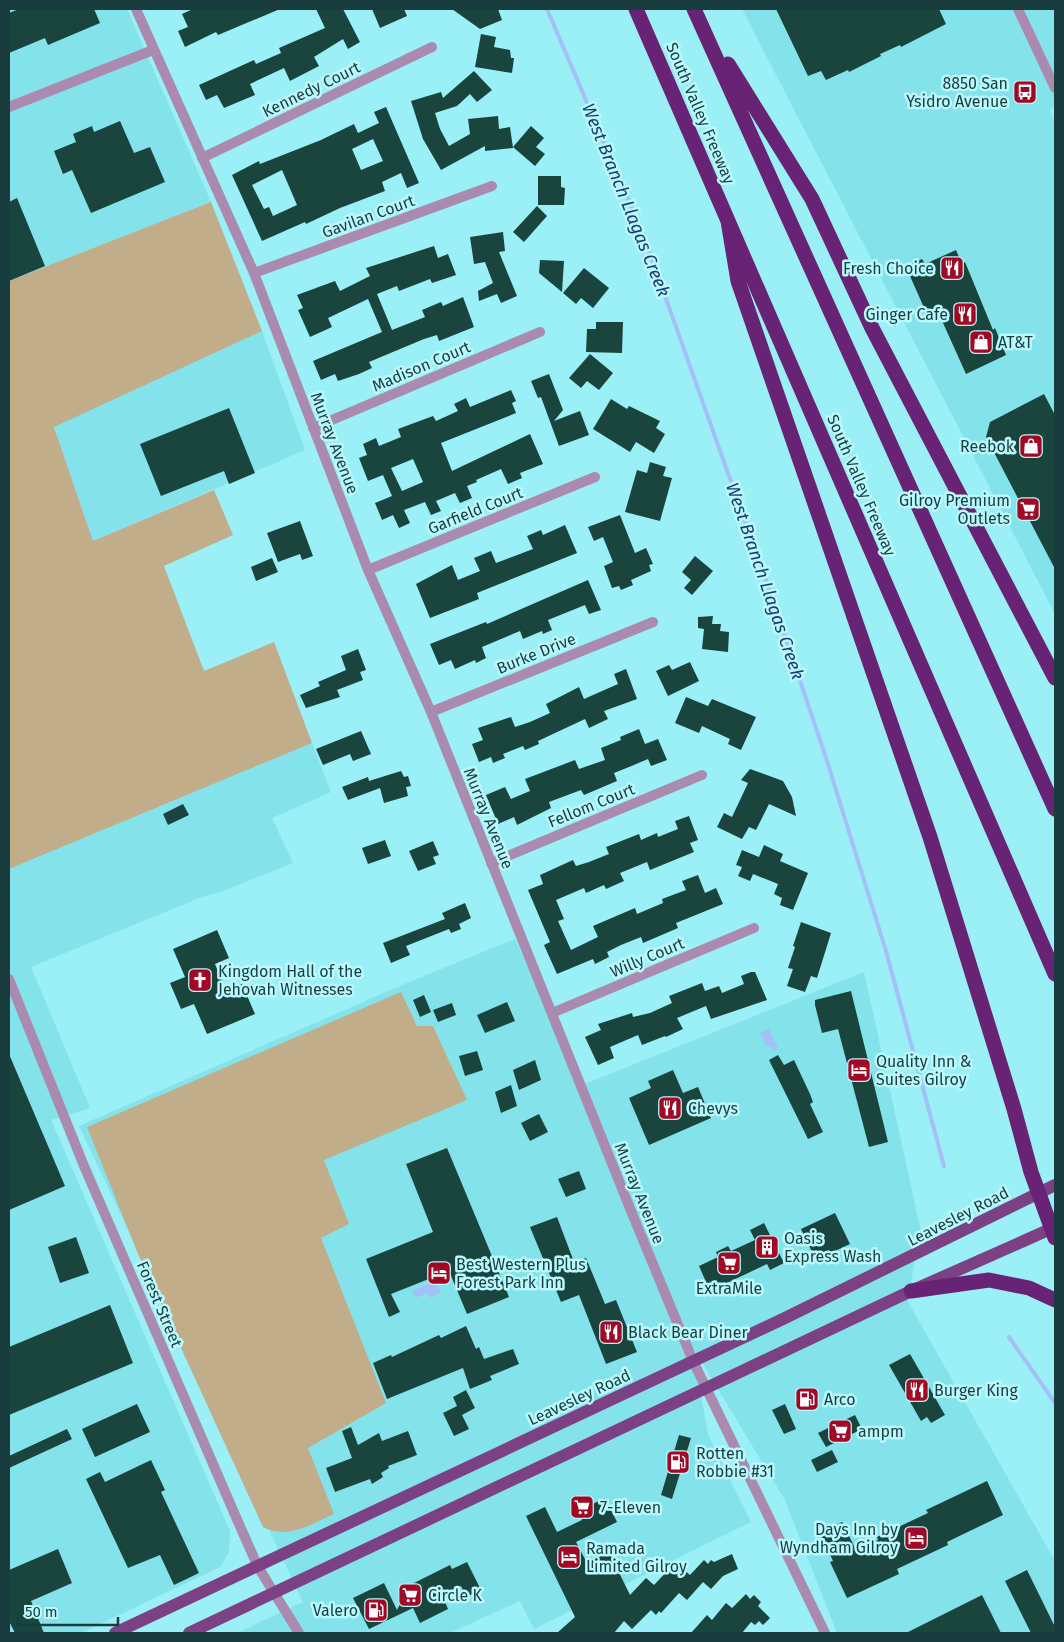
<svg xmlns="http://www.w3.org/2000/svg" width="1064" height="1642" font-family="'Fira Sans',sans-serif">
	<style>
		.built { fill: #84e2ea }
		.green { fill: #c1ad89 }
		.water { fill: #a3c0f7 }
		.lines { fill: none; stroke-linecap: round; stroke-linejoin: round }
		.stream { stroke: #a3c0f7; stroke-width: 4 }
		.building { fill: #19453e; fill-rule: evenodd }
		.minor { stroke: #aa8aaf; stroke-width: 10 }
		.tertiary { stroke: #aa8aaf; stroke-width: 10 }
		.primary { stroke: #7b4184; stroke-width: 12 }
		.motorway { stroke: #692374; stroke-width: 15 }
		.labels { text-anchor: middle; stroke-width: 5; stroke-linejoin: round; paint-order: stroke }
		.poi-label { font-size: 16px; fill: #193d3f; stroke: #b8faff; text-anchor: start }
		.street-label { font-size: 16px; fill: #193d3f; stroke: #b8faff }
		.water-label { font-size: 18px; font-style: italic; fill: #1a3a79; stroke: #b8faff }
	</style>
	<rect width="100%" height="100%" fill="#9beff6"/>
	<path class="built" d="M9,9H127L211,202L9,281Z
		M742,9H1055V106L1050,110L1055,122V614Z
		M262,331L305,450L93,541L54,426Z
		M312,743L331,792L272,818L293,863L218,893L204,896L31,967L90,1108L51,1120L230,1531L229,1552L220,1567L81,1633H9V869Z
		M515,939L585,1084L864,972L920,1227L908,1302L1055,1561V1633H837L785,1500L692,1346L708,1435L751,1522L534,1629L520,1601L450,1633H237L303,1602L79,1126L402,985Z"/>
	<path class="green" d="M211,202L262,331L54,427L93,541L214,490L233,535L164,566L204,671L274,642L312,743L9,869V281Z
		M401,992L417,1026H433L467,1100L324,1160L349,1224L321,1238L386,1403L308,1448L334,1514C311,1524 288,1540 263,1527L138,1254L87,1127Z"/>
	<path class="water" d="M769,1029L778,1048L774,1050L770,1046H766L760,1033Z
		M436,1281L441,1293L430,1298L428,1293L415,1298L412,1291Z"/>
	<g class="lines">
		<path class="stream" d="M547,9L643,234L772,597L827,761L886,951L944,1166
			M1009,1337L1055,1403"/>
	</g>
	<path class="building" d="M19,9H94L100,23L48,45L45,38L9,53V13Z
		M193,9H280L218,35L216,32L185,47L178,31L188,27L182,14Z
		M316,9H343L360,42L348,49L343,39L314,57L319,66L290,81L284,68L250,84L255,95L224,108L217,95L206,100L199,85L254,60L256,64L281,53L279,48L325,28Z
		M372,9H404L407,16L380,28Z
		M452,9H498L502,20L480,29Z
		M776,9H939L946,24L901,47L900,45L880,54L881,56L849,72L848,70L826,80L821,71L808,76Z
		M481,34L496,37L494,47L510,50L511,58H514L512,73L475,67Z
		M474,71L492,90L477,102L470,94L457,106L435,113L440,129L449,146L470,134L468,119L498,116L499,129L510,127L513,148L485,151V146L441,170L423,139L411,101L441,92L443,98Z
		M386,107L419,183L407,188L401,173L382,182L385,191L340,208L306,224L305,222L262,241L232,175L259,161L260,164L321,140L354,124L358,133L379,123L374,112ZM373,139L383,161L361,170L352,149ZM282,170L297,205L273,216L269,207L264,209L252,185Z
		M120,121L134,153L150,147L165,182L91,213L72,170L63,174L54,151L76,142L73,134L92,126L94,132Z
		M531,126L544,138L536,147L545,154L535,166L513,147Z
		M538,176H561V187L565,188L564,205H538Z
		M17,198L45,266L9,281V202Z
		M537,206L547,216L524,242L513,232Z
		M503,232L505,251L499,252L517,296L501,303L497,294L479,301L478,291L493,283L485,262L474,264L470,237Z
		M434,246L438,258L448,254L456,275L432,283L430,279L399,291L397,286L377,294L392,330L425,317L422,310L441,302L443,306L463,297L474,327L439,341L437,335L424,339L369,362L372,368L359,374L338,381L335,374L321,380L313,361L382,332L368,299L328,318L332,327L310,337L298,310L303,308L297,295L335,281L340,291L370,276L366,268Z
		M956,250L962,264L965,262L993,330L995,328L1006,355L966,374L939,314L929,319L906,267L922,259L925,264Z
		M540,260L564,261L562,292L539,273Z
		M584,268L609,288L593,308L581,298L576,304L563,293Z
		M596,322H623L622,353L586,352L587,329H596Z
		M590,354L613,373L599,390L587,381L581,388L569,378Z
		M549,374L563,410L554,421L580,411L589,435L559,446L541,397L538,398L531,381Z
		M511,390L516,401L512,403L516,413L441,443L452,471L530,434L543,464L520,473L522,478L508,484L501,469L476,480L477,482L467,486L472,498L460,503L455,493L436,501L441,511L431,515L425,502L404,510L410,523L399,528L393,515L382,520L375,503L392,496L383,475L368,481L359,458L367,455L363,444L376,438L379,446L401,437L398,429L433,416L436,421L458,411L454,404L466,398L470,407ZM413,459L423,482L402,491L391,468Z
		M1044,394L1055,415V569L986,437L990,422Z
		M611,399L627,409L629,406L660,421L656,428L665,434L654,453L636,442L630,452L593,429Z
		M229,408L255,473L229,484L224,471L161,496L140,444Z
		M650,462L666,467L663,476L672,478L660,521L625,512L637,470L647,473Z
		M620,515L635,553L646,548L653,564L649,565L651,571L631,580L633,585L621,590L619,586L612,588L604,566L613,562L603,537L594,541L588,527Z
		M300,521L313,556L302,560L300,554L278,562L267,533Z
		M565,525L577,553L477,593L479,599L430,618L416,584L452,565L458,580L480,571L474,558L491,551L496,563L533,549L527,536L541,530L543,535Z
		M695,556L713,571L692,595L684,588L691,580L682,572Z
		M272,558L278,572L256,581L251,567Z
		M588,580L601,610L589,614L585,605L548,620L552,630L543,634L542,631L523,639L520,631L482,647L486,658L476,663L475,660L455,669L451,660L439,665L430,644L486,622L487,624Z
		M713,616L712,624H721L720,631L729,632L728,652L702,649L704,629L698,628V617Z
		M358,649L366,670L360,672L363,680L337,690L340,697L306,708L300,695L320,686L318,682L346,670L341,656Z
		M690,662L699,681L668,696L656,671L669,665L672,670Z
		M626,669L637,699L604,711L608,719L589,728L585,719L538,741L539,744L525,750L523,746L503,754L505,758L493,763L491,757L479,762L472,744L483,740L478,728L511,717L515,727L530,722L550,713L546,704L579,687L584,699L618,684L614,674Z
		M686,697L708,706L712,699L756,717L741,750L728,744L730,739L702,726L699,733L675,723Z
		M639,729L645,744L658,739L667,760L651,766L648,759L629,767L614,773L617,781L584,795L581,790L549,802L551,808L517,825L514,817L498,824L486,795L505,787L511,799L530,791L525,779L575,760L579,769L605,760L601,748L621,740L620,737Z
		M361,731L371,754L353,761L350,754L323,765L316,749Z
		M750,769L783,781L792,797L796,816L769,804L756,830L749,827L742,839L717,827L724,813L732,817L748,783L741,780Z
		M401,771L404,777L408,776L411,786L406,787L408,796L384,803L380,788L348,800L342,787L368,777L369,781Z
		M183,804L189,815L168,825L163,814Z
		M689,816L698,840L690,843L694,852L650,870L647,862L620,873L624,881L606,889L604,885L586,893L584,888L556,900L564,919L558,921L571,950L598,937L593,926L635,908L637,914L663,903L662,899L686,890L682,881L698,875L705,893L716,888L723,904L676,923L678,928L643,943L641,937L621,945L607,952L609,957L595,964L593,959L557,974L544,945L550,942L528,890L543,884L540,875L573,860L576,866L589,862L609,854L606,847L639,834L641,840L657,833L658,837L678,829L675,821Z
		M385,840L391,856L368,864L362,848Z
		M433,841L439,855L433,857L436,864L418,871L409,851Z
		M764,845L783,854L780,861L808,873L793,910L780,905L782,898L774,894L778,884L753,874L750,881L738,876L742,867L736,865L742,850L759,857Z
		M465,903L471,918L459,924L461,929L451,933L449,929L406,946L410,955L391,963L383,943L445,919L442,913Z
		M801,922L831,933L817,978L811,976L805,992L787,986L793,969L788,968L795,947L793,946Z
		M217,930L229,958L215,964L226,991L242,984L255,1014L207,1034L194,1004L181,1009L170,983L185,977L173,949Z
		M751,972H755L767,1000L711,1019L706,1006L677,1018L683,1029L666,1037L665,1036L642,1045L638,1035L610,1047L614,1058L598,1065L585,1037L601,1030L598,1024L632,1013L633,1017L650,1013L672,1003L669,996L702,983L705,991L719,986L722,993L744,984L741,976Z
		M851,991L888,1142L869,1147L838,1029L822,1033L815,1005V1000Z
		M424,995L431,1012L420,1017L413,1000Z
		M507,1002L515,1021L485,1033L477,1015Z
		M452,1003L456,1015L438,1022L433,1010Z
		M477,1051L483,1070L465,1076L459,1056Z
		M9,1054L65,1186L9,1210Z
		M778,1055L784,1065L794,1060L810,1094L813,1102L810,1104L823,1132L808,1139L769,1060Z
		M535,1060L541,1080L519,1090L513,1070Z
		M673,1070L683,1093L698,1087L711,1118L649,1145L629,1098L651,1088L648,1081Z
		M511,1085L517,1106L501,1113L495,1092Z
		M539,1114L548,1132L530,1141L521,1123Z
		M447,1148L509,1297L467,1314L449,1271L391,1294L400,1312L389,1317L366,1259L433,1232L406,1164Z
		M579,1171L586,1189L566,1197L558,1179Z
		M835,1213L850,1244L816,1260L801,1229Z
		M557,1217L574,1262L586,1258L605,1304L616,1300L637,1352L606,1364L579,1295L561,1302L530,1227Z
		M764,1223L784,1263L770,1270L767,1264L710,1291L699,1266L718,1257L716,1252L728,1246L731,1251L755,1240L750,1230Z
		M76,1237L89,1273L60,1283L48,1247Z
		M110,1305L133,1363L9,1415V1347Z
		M466,1326L476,1349L479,1347L484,1359L513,1349L519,1364L490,1376L492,1380L470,1389L463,1368L387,1399L373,1363L391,1355L392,1357L439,1335L441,1338Z
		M910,1354L945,1415L931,1423L927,1417L921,1421L889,1365Z
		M466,1390L475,1408L462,1415L469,1429L454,1436L443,1413L457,1406L453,1397Z
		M137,1404L150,1432L95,1457L82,1429Z
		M785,1404L796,1429L784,1434L772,1410Z
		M855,1415L862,1429L826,1447L818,1433Z
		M351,1427L358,1445L379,1433L382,1441L408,1431L417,1455L388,1466L389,1468L381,1473L383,1477L372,1484L370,1479L335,1492L326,1468L352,1458L342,1431Z
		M67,1429L72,1439L9,1468V1456Z
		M679,1435L691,1438L672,1499L661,1495Z
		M832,1450L838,1462L817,1472L811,1460Z
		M151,1460L165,1490L161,1492L199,1573L174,1585L160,1555L128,1568L86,1479L100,1472L105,1482Z
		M987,1481L1003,1515L947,1542L948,1545L897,1569L899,1574L847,1598L830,1562L833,1561L820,1533L842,1522L856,1550L878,1540L877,1537L928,1513L926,1510Z
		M605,1498L617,1522L576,1542L587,1563L609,1552L630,1595L646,1578L654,1585L672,1566L680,1572L683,1569L690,1575L704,1560L708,1564L711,1560L714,1562L732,1554L738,1569L723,1576L711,1589L703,1582L687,1600L679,1593L661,1613L659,1611L656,1615L651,1610L632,1629L624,1621L614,1633H557L575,1617L526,1516L545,1507L557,1532L582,1520L578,1511Z
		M58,1549L72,1583L31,1601L44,1633H15L9,1621V1570Z
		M467,1562L481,1590L466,1597L461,1586L442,1595L448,1609L420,1623L413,1608L369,1629L353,1598L384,1583L397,1610L410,1585L450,1565L452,1569Z
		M1027,1570L1055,1627V1633H1031L1005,1581Z
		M746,1594L750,1599L754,1595L761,1602L758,1606L770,1618L763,1625L759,1621L755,1625L751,1622L742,1633H691L707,1615L712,1620L726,1603L732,1608Z
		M982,1595L1001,1633H906Z"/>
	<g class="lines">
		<path class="minor" d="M136,9L254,273L368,570L431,712L629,1206L693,1361
			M1018,9L1055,88
			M9,107L153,50
			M202,158L432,47
			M254,273L492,186
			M313,428L540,332
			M368,570L595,477
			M431,712L653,622
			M491,863L702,775
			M9,979L84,1166L239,1524L258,1567L299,1633
			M552,1013L754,928"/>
		<path class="tertiary" d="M693,1361L825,1633"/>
		<path class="primary" d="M115,1633L785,1318L1055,1185
			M189,1633L911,1291L1055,1227"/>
		<path class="motorway" d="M636,9L1055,974
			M694,9L1055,809
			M728,64L812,199L872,328L1055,678
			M728,221L738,281L930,837L1014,1109L1031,1172L1055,1238
			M911,1291L989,1280L1029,1288L1055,1300"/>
	</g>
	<defs>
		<g id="bus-square" transform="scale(1.25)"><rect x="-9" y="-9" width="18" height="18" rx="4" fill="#a40723" stroke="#b8faff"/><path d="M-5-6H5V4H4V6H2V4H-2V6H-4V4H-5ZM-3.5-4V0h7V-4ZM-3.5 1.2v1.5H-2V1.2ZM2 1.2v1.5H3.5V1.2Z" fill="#fff"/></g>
		<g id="restaurant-square" transform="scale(1.25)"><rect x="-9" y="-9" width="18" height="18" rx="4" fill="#a40723" stroke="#b8faff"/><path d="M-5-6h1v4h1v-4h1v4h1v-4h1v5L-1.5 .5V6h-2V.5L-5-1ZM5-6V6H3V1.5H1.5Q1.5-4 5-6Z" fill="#fff"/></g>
		<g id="shop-square" transform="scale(1.25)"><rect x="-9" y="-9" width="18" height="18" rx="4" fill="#a40723" stroke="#b8faff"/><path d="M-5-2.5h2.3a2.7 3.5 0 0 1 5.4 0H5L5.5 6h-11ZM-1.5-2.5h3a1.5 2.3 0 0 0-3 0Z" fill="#fff"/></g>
		<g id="supermarket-square" transform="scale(1.25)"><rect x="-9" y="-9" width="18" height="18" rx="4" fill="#a40723" stroke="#b8faff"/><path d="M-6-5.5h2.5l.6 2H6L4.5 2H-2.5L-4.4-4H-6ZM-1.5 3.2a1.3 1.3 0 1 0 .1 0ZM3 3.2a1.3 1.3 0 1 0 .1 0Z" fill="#fff"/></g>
		<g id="church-square" transform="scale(1.25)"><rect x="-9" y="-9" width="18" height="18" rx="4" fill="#a40723" stroke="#b8faff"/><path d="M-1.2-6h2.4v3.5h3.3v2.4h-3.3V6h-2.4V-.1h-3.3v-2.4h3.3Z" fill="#fff"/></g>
		<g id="hotel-square" transform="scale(1.25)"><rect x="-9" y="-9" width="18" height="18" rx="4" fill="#a40723" stroke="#b8faff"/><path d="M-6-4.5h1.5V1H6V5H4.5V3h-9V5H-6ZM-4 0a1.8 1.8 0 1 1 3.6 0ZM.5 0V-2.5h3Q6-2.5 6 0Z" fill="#fff"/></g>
		<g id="building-square" transform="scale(1.25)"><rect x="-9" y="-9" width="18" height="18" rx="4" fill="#a40723" stroke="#b8faff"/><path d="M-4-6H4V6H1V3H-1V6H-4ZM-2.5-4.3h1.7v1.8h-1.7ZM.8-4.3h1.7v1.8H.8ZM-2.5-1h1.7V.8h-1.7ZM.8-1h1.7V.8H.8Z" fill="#fff"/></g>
		<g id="fuel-square" transform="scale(1.25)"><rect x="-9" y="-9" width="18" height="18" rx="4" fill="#a40723" stroke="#b8faff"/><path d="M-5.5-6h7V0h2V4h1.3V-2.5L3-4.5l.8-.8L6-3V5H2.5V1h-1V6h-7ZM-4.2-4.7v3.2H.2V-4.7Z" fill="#fff"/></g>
	</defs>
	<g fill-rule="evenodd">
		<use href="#bus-square" x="1025" y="92"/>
		<use href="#restaurant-square" x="952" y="268"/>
		<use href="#restaurant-square" x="965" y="314"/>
		<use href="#shop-square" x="981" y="342"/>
		<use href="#shop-square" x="1031" y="446"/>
		<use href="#supermarket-square" x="1028" y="509"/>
		<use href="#church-square" x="200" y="980"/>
		<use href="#hotel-square" x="859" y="1070"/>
		<use href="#restaurant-square" x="670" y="1108"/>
		<use href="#building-square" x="767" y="1247"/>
		<use href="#supermarket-square" x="729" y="1263"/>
		<use href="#hotel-square" x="439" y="1273"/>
		<use href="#restaurant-square" x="611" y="1332"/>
		<use href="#restaurant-square" x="917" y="1390"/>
		<use href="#fuel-square" x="807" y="1399"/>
		<use href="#supermarket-square" x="840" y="1431"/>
		<use href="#fuel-square" x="678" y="1462"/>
		<use href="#supermarket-square" x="582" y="1507"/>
		<use href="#hotel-square" x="916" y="1538"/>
		<use href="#hotel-square" x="569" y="1557"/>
		<use href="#supermarket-square" x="410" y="1595"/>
		<use href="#fuel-square" x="376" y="1610"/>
	</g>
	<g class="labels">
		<g class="poi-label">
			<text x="1008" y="89" text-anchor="end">8850 San<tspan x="1008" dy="18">Ysidro Avenue</tspan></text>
			<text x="934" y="274" text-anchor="end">Fresh Choice</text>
			<text x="948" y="320" text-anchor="end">Ginger Cafe</text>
			<text x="998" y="348">AT&amp;T</text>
			<text x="1014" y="452" text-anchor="end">Reebok</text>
			<text x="1010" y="506" text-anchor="end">Gilroy Premium<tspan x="1010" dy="18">Outlets</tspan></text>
			<text x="218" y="977">Kingdom Hall of the<tspan x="218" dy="18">Jehovah Witnesses</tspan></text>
			<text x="876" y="1067">Quality Inn &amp;<tspan x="876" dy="18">Suites Gilroy</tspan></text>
			<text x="688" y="1114">Chevys</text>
			<text x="784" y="1244">Oasis<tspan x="784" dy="18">Express Wash</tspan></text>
			<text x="456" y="1270">Best Western Plus<tspan x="456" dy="18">Forest Park Inn</tspan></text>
			<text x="729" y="1294" text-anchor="middle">ExtraMile</text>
			<text x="628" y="1338">Black Bear Diner</text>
			<text x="934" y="1396">Burger King</text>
			<text x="824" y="1405">Arco</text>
			<text x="858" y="1437">ampm</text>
			<text x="696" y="1459">Rotten<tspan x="696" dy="18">Robbie #31</tspan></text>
			<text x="600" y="1513">7-Eleven</text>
			<text x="898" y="1535" text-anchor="end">Days Inn by<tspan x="898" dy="18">Wyndham Gilroy</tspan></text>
			<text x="586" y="1554">Ramada<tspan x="586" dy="18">Limited Gilroy</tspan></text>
			<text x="428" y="1601">Circle K</text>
			<text x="358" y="1616" text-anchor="end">Valero</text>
		</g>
		<g class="street-label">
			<text transform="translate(311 89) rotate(-26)" y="6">Kennedy Court</text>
			<text transform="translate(701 113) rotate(67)" y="6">South Valley Freeway</text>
			<text transform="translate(368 216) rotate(-20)" y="6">Gavilan Court</text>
			<text transform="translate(421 366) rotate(-23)" y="6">Madison Court</text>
			<text transform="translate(335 443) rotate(69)" y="6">Murray Avenue</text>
			<text transform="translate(862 485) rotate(67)" y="6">South Valley Freeway</text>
			<text transform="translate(475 510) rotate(-22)" y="6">Garfield Court</text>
			<text transform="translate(536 653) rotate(-22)" y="6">Burke Drive</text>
			<text transform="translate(591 805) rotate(-22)" y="6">Fellom Court</text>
			<text transform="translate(489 818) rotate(68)" y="6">Murray Avenue</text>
			<text transform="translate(647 957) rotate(-23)" y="6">Willy Court</text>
			<text transform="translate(640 1193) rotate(68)" y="6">Murray Avenue</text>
			<text transform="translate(958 1216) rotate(-27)" y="6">Leavesley Road</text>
			<text transform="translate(160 1304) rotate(67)" y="6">Forest Street</text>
			<text transform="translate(579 1397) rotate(-25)" y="6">Leavesley Road</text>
		</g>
		<g class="water-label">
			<text transform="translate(626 200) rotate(68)" y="6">West Branch Llagas Creek</text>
			<text transform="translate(765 581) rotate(71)" y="6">West Branch Llagas Creek</text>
		</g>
	</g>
	<rect width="1064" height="1642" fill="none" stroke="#193d3f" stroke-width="20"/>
	<path d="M18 1617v8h100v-8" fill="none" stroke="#193d3f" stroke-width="2.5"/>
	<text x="25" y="1617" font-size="15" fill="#193d3f" stroke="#b8faff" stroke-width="4" paint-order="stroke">50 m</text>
</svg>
